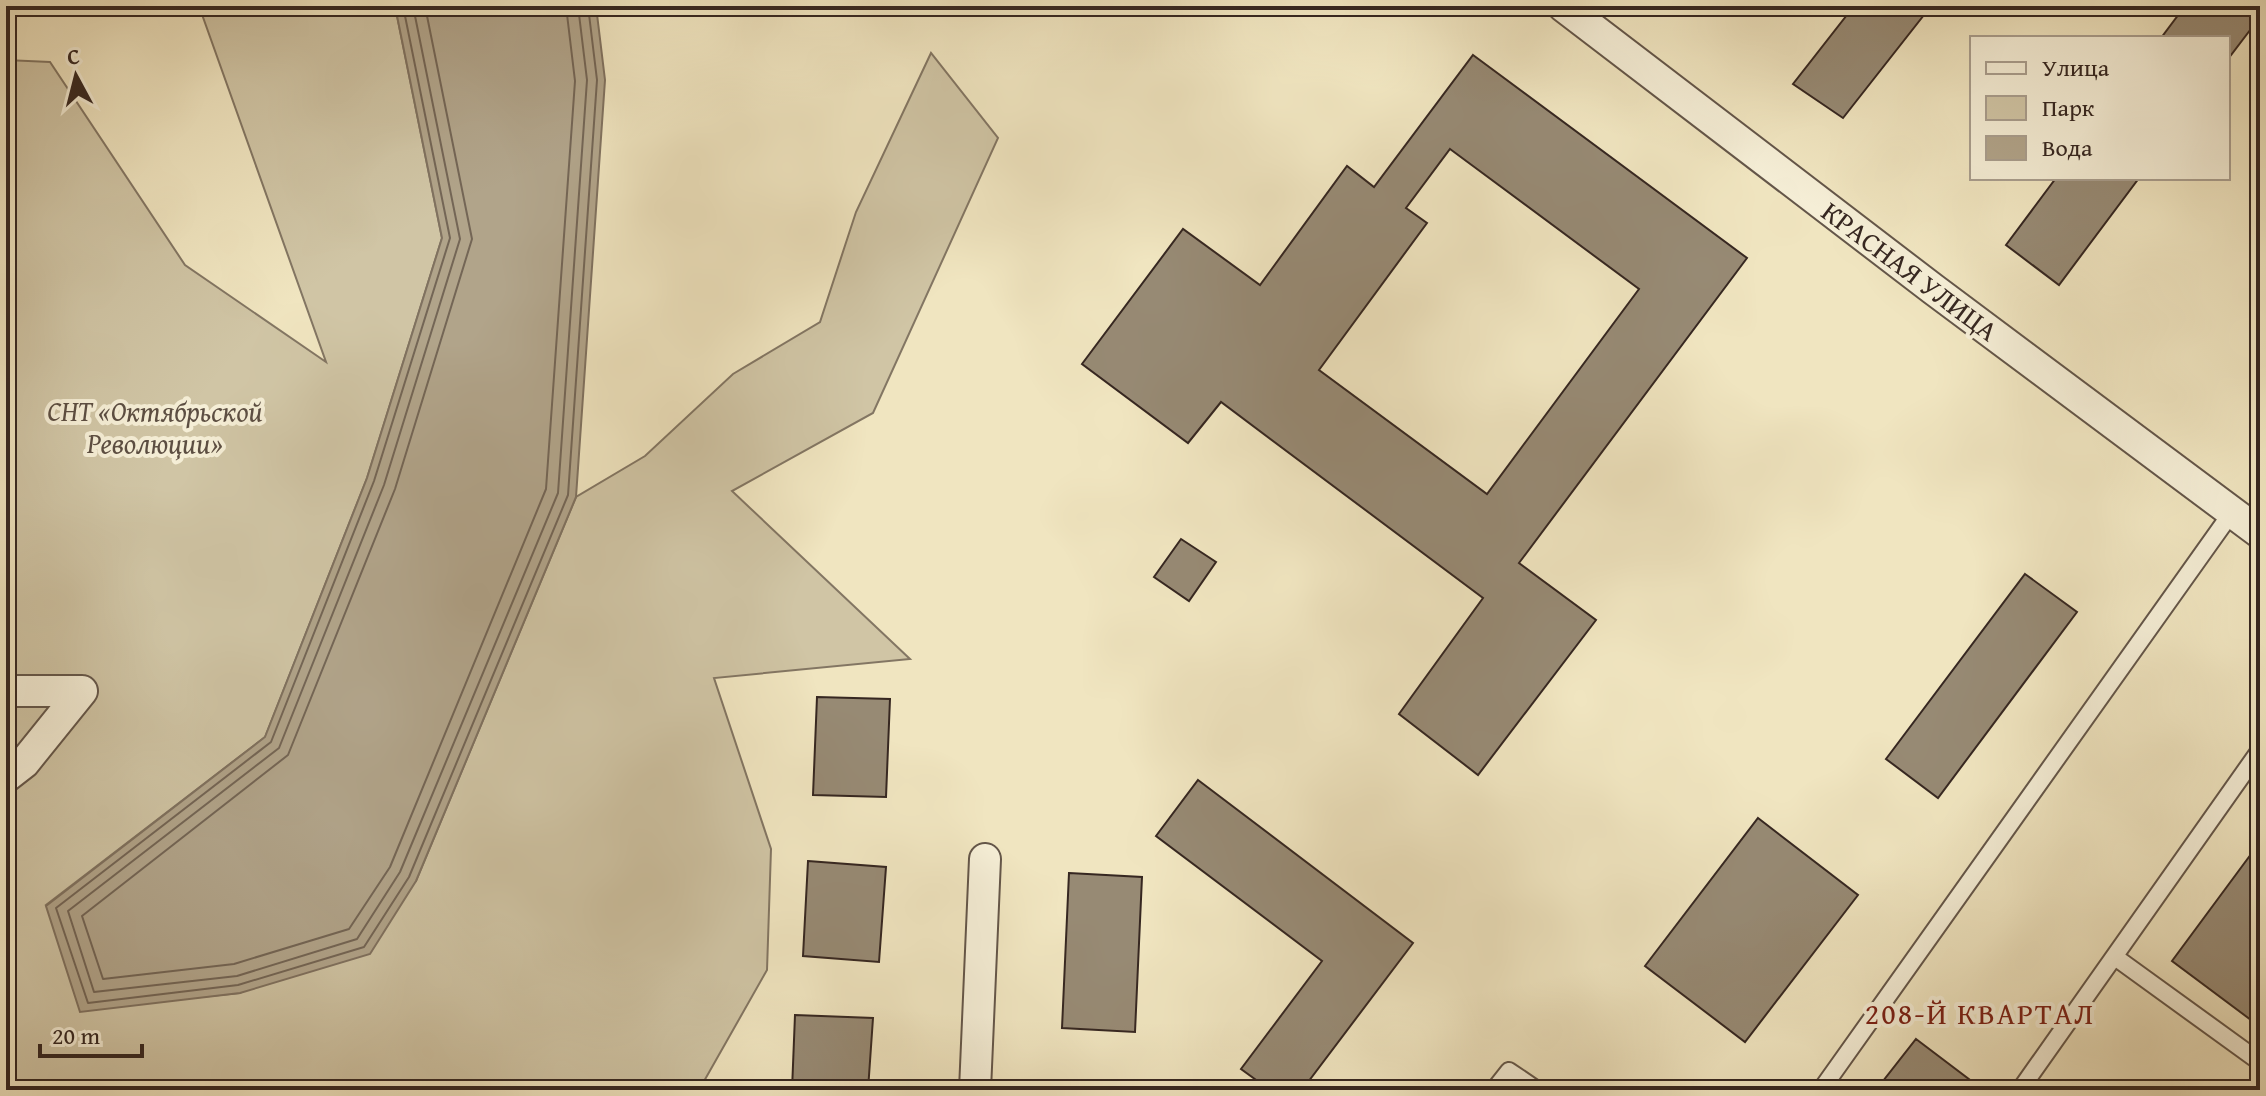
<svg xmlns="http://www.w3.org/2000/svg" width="2266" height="1096" font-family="'Gentium Book Plus',serif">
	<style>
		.green { fill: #d0c5a5; stroke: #837663; stroke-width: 2 }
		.water { fill: #b1a48a; stroke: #807260; stroke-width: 2 }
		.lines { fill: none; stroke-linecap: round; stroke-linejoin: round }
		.shore { stroke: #746656; stroke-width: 2 }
		.building { fill: #978a74; stroke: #362721; stroke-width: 2; fill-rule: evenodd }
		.service-casing { stroke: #645649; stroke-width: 20 }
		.minor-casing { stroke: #645649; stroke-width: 34 }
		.service { stroke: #f5eed6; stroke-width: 16 }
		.minor { stroke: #f5eed6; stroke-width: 30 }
		.labels { text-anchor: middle; stroke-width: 8; stroke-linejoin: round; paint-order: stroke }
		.street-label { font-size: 28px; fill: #362721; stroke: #f5eed6 }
		.park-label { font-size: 28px; font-style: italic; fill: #5c4e42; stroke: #f5eed6 }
		.neighbourhood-label { font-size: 30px; letter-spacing: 2px; fill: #7a1f14; stroke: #f5eed6 }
	</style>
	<rect width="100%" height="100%" fill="#f0e5c0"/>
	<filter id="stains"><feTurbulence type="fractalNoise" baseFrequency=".0025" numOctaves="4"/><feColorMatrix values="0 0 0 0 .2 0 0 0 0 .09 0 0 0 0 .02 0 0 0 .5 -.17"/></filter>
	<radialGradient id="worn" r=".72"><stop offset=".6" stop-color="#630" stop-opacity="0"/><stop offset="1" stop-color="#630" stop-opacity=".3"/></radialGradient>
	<path class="green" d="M199,6H395L442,238L367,478L265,737L46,905L161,1001L240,993L416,881L576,497L645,456L733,374L820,322L856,212L931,53L998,138L873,413L732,491L910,659L714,678L771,849L767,970L699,1090H6V60L50,62L185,265L326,362Z"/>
	<path class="water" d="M395,6H596L605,80L576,497L416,881L370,954L240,993L80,1012L46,906L265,737L367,478L442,238Z"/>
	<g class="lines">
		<path class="shore" d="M403,6L450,238L374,481L271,742L56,908L88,1003L238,985L364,947L409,877L568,495L597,80L588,6
			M413,6L460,239L384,485L279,748L68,911L94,992L237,976L357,939L400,872L558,493L587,80L578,6
			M425,6L472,239L395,489L288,755L82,916L103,979L234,964L349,929L390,867L546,489L575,81L566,6"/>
	</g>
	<path class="building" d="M1854,6H1931L1843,118L1793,84Z
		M2185,6H2260V17L2228,59V38H2161Z
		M1473,55L1747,258L1519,563L1596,620L1478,775L1399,714L1483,598L1221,402L1188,443L1082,364L1183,229L1260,285L1347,166L1374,187ZM1450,149L1639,289L1487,494L1319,370L1427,223L1406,208Z
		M2056,178H2139L2059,285L2006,245Z
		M1181,539L1216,562L1189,601L1154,577Z
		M2025,574L2077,612L1938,798L1886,759Z
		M817,697L890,699L886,797L813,795Z
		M1198,780L1413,943L1302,1090H1270L1241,1069L1322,961L1156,836Z
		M1758,818L1858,895L1745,1042L1645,966Z
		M2260,842V1016L2255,1023L2172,961Z
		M808,861L886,867L879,962L803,956Z
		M1069,873L1142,877L1135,1032L1062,1028Z
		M795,1015L873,1018L868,1090H792Z
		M1916,1039L1978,1086L1975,1090H1876Z"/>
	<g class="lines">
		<g class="service-casing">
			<path id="service" d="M2115,957L2260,1062
				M1494,1090L1509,1071L1537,1090
				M1821,1090L2232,512
				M2020,1090L2260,750"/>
		</g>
		<g class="minor-casing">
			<path id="minor" d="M1563,6L1933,289L2260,533
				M6,691H82
				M6,777L24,763L82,691
				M975,1090L985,859"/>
		</g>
		<use href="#service" class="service"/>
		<use href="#minor" class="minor"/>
	</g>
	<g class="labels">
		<g class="street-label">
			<text transform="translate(1910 271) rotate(37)" y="10">КРАСНАЯ УЛИЦА</text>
		</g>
		<g class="park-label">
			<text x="155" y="421">СНТ «Октябрьской<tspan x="155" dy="32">Революции»</tspan></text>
		</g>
		<g class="neighbourhood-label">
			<text x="1980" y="1024">208-Й КВАРТАЛ</text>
		</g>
	</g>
	<rect width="2266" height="1096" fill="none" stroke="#f0e5c0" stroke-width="32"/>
	<rect x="8" y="8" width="2250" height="1080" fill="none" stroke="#362721" stroke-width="4"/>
	<rect x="16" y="16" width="2234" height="1064" fill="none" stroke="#362721" stroke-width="2"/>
	<rect x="1970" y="36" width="260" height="144" fill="#f5eed6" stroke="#a99e8e" stroke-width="2"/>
	<rect x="1986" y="62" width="40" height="12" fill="#f5eed6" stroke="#a99e8e" stroke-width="2"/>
	<text x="2042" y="76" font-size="24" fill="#362721">Улица</text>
	<rect x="1986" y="96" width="40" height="24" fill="#d0c5a5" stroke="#a99e8e" stroke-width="2"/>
	<text x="2042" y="116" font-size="24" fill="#362721">Парк</text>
	<rect x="1986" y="136" width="40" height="24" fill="#b1a48a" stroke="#a99e8e" stroke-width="2"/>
	<text x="2042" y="156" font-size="24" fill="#362721">Вода</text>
	<g transform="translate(76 76) rotate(353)" stroke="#f5eed6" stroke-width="6" paint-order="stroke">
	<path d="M0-6L14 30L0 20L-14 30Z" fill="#362721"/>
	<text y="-12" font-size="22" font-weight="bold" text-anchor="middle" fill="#362721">С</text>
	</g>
	<path d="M40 1044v12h102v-12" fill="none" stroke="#362721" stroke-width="4"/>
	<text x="52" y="1044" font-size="24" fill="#362721" stroke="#f5eed6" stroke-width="6" paint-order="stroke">20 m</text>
	<rect width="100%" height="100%" filter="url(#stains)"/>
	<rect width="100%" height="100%" fill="url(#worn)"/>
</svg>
